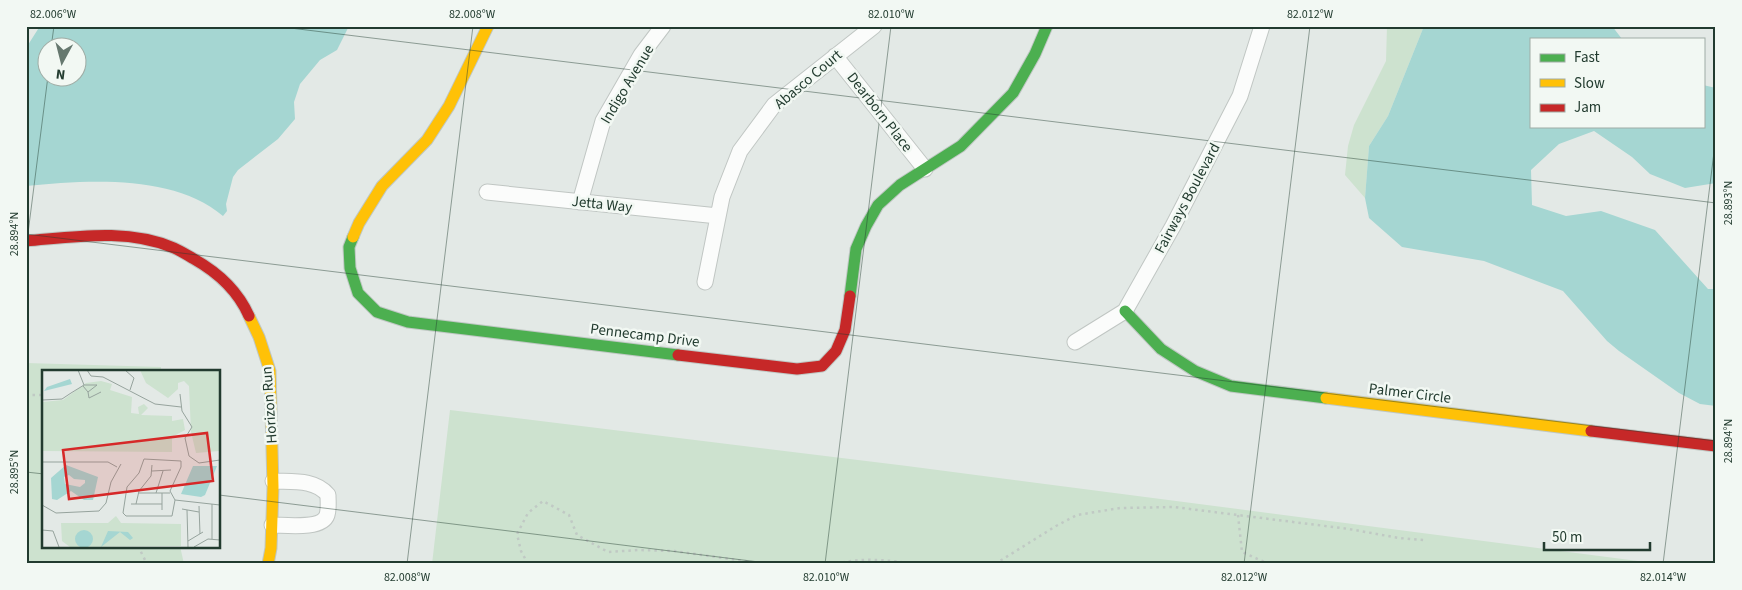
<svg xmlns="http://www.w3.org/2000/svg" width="1742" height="590" font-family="'Source Sans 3',sans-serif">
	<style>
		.green { fill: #cde2cf }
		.water { fill: #a5d6d2; fill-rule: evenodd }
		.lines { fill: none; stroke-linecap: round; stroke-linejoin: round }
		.street-casing { stroke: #c0c6c3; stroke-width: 17 }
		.fast-casing { stroke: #bfc7c3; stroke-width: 13 }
		.slow-casing { stroke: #bfc7c3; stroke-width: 13 }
		.jam-casing { stroke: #bfc7c3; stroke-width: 13 }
		.path { stroke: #c0c9c4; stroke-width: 2.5; stroke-dasharray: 2.5 4; stroke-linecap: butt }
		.street { stroke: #fbfcfb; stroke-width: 15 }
		.fast { stroke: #4caf50; stroke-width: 11 }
		.slow { stroke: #ffc107; stroke-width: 11 }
		.jam { stroke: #c62828; stroke-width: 11 }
		.ticks { fill: none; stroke: #223b2f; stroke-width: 1; stroke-opacity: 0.45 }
		.labels { text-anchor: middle; stroke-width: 5; stroke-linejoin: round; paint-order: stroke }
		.street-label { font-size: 15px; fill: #223b2f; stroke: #f2f8f3 }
		.inset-road { fill: none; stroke: #96a39d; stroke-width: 1 }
		.view { fill: #d62828; fill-opacity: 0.15; stroke: #d62828; stroke-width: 2.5 }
		.inset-edge { fill: none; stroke: #223b2f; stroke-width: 2.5 }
		.neatline { fill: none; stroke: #223b2f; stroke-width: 2 }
		.ticks-label { font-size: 12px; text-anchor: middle; fill: #223b2f }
	</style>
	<rect width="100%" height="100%" fill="#e3e9e6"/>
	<path class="green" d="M1387,26H1424L1388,116L1369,146L1365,198L1345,175L1348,146L1354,125L1386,61Z
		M26,363L161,367V371H44V546H180L184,564H26Z
		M450,410L907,466L1661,564H432Z"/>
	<path class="water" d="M40,26H349L337,50L320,60L300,84L294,102L295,119L278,139L238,170L233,177L226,204L227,211L223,216C174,174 88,180 26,186V48ZM48,48H78V78H48Z
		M1424,26H1612L1622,39H1531V126H1703V85L1716,88V183L1685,188L1650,174L1632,157L1594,131L1559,144L1531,170L1532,205L1566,216L1601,211L1655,230L1708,289H1716V406L1700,404L1679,393L1619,351L1607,341L1563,291L1484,261L1402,247L1369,218L1365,198L1369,146L1388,116Z"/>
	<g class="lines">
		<g class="street-casing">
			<path id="street" d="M835,56L925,169
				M487,192L718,216
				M580,202L603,121L641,55L663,26
				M705,282L722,197L740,151L774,105L874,26
				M1075,342L1125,311L1173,226L1240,96L1262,26
				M272,525C285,525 322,530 327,515C329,509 328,501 328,495C315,479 292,482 273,481"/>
		</g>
		<g class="fast-casing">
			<path id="fast" d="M353,237L349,247L350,268L358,293L377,312L408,322L678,355
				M850,296L856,249L866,226L878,205L900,185L961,146L1013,93L1035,54L1047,26
				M1125,311L1161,349L1195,371L1231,386L1326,398"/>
		</g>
		<g class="slow-casing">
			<path id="slow" d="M353,237L359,223L382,186L427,140L449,106L488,26
				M249,316L259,337L270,371L273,487L271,548L268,564
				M1326,398L1591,431"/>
		</g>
		<g class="jam-casing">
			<path id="jam" d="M26,241C75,237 127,228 174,248C181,251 187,255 194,259C217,272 238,291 249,316
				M678,355L797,369L822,366L836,351L845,330L850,296
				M1591,431L1716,446"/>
		</g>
		<path class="path" d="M26,395H44
			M1238,515L1242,552L1269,564
			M138,546L147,564
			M528,564L521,551L517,534L528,513L543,501L569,515L577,535L608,552L638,550L674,551L765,564
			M836,564C860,557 889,560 914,564
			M995,564L1056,526L1077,515L1120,508L1174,507L1349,529L1399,538L1424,540"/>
		<use href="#street" class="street"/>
		<use href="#fast" class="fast"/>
		<use href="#slow" class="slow"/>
		<use href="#jam" class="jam"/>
	</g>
	<path class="ticks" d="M274,26L1716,203M51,48L54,26M26,234L1716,441M26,249L48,76M26,472L44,474M219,495L775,564M407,564L473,26M825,564L891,26M1244,564L1310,26M1663,564L1716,136"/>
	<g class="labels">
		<g class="street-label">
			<text transform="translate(808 79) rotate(-40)" y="5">Abasco Court</text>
			<text transform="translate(627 84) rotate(-59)" y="5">Indigo Avenue</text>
			<text transform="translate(880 112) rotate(52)" y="5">Dearborn Place</text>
			<text transform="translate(1187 198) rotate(-62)" y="5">Fairways Boulevard</text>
			<text transform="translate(602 204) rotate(6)" y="5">Jetta Way</text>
			<text transform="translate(645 335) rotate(7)" y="5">Pennecamp Drive</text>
			<text transform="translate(1410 393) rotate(7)" y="5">Palmer Circle</text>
			<text transform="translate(269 405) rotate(-94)" y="5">Horizon Run</text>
		</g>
	</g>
	<g transform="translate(42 370)">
		<rect width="178" height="178" fill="#e3e9e6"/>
		<path d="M98,0H177V81L154,83L149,62L147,16L142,11L136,13V19L126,28L104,13ZM59,11L70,14L68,20L90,27L89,43L97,44L96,37L102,34L106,38L99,45L130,46V51L141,49L143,60L130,67V82L0,81V32L21,30L44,13ZM74,146L79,153L139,154V176L28,177L20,171L19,153H66Z" fill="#cde2cf"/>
		<path d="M28,9L30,14L2,21L5,17ZM24,95L56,107L51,130H42L29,121L15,130L10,129L9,108ZM27,105L32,109L43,110V113L38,117L23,114L22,107ZM151,96H175L163,125L159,127L139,124ZM33 169a9 9 0 1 1 18 0a9 9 0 1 1-18 0ZM66,161L86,162L91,168L88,170L78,162L59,177Z" fill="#a5d6d2" fill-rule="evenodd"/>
		<path class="inset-road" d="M36,0L42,15M45,0L49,6L61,7L113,34L139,37M83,0L92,8L88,20M46,22L47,28L59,22M138,24L140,41L150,57L143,68L147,86L157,93L178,90M0,30L20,29L29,23L42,15H55L46,22L41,16M0,92H66L75,97M110,101L129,100M96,123H128M114,123L121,101M120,123V140M133,130L130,146H84L81,143L85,117L97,103L102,89L139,91V97L128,121L133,130L178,135M89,134H120M94,134L97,121L109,106L110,95M170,134V169M0,135L14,143L57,141L64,133L69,112L79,94M157,136L158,164M140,139L157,142M145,140L146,177M0,160L11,161L17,177M146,171L161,162M152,177L166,169L178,170"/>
		<path class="view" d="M165,63L171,111L27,129L21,80Z"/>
		<rect width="178" height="178" class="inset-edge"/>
	</g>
	<rect width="1742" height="590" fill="none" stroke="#f2f8f3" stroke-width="55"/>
	<rect x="1530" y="38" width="175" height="90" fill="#f2f8f3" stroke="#9faca5"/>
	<rect x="1540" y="54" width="25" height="8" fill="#4caf50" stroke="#9faca5"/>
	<text x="1574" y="62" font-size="15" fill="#223b2f">Fast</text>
	<rect x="1540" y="79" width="25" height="8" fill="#ffc107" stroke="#9faca5"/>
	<text x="1574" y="88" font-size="15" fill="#223b2f">Slow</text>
	<rect x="1540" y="104" width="25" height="8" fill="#c62828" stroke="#9faca5"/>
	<text x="1574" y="112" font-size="15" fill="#223b2f">Jam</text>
	<g transform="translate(62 62) rotate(187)"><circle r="24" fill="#f2f8f3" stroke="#9faca5"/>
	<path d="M0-4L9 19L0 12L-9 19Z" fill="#66786f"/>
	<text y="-8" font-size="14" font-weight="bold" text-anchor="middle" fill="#223b2f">N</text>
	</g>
	<path d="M1544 542v8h106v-8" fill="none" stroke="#223b2f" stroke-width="2.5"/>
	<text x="1552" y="542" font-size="15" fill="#223b2f" stroke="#f2f8f3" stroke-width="4" paint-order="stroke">50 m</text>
	<rect x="28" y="28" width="1686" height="534" class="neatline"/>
	<g class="ticks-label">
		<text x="53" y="18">82.006°W</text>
		<text x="472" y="18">82.008°W</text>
		<text x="891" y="18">82.010°W</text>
		<text x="1310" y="18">82.012°W</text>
		<text transform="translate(1728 203) rotate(-90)" y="4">28.893°N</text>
		<text transform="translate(14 234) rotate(-90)" y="4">28.894°N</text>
		<text transform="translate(1728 441) rotate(-90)" y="4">28.894°N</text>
		<text transform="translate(14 472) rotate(-90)" y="4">28.895°N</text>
		<text x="407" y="581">82.008°W</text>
		<text x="826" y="581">82.010°W</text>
		<text x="1244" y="581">82.012°W</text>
		<text x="1663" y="581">82.014°W</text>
	</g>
</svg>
